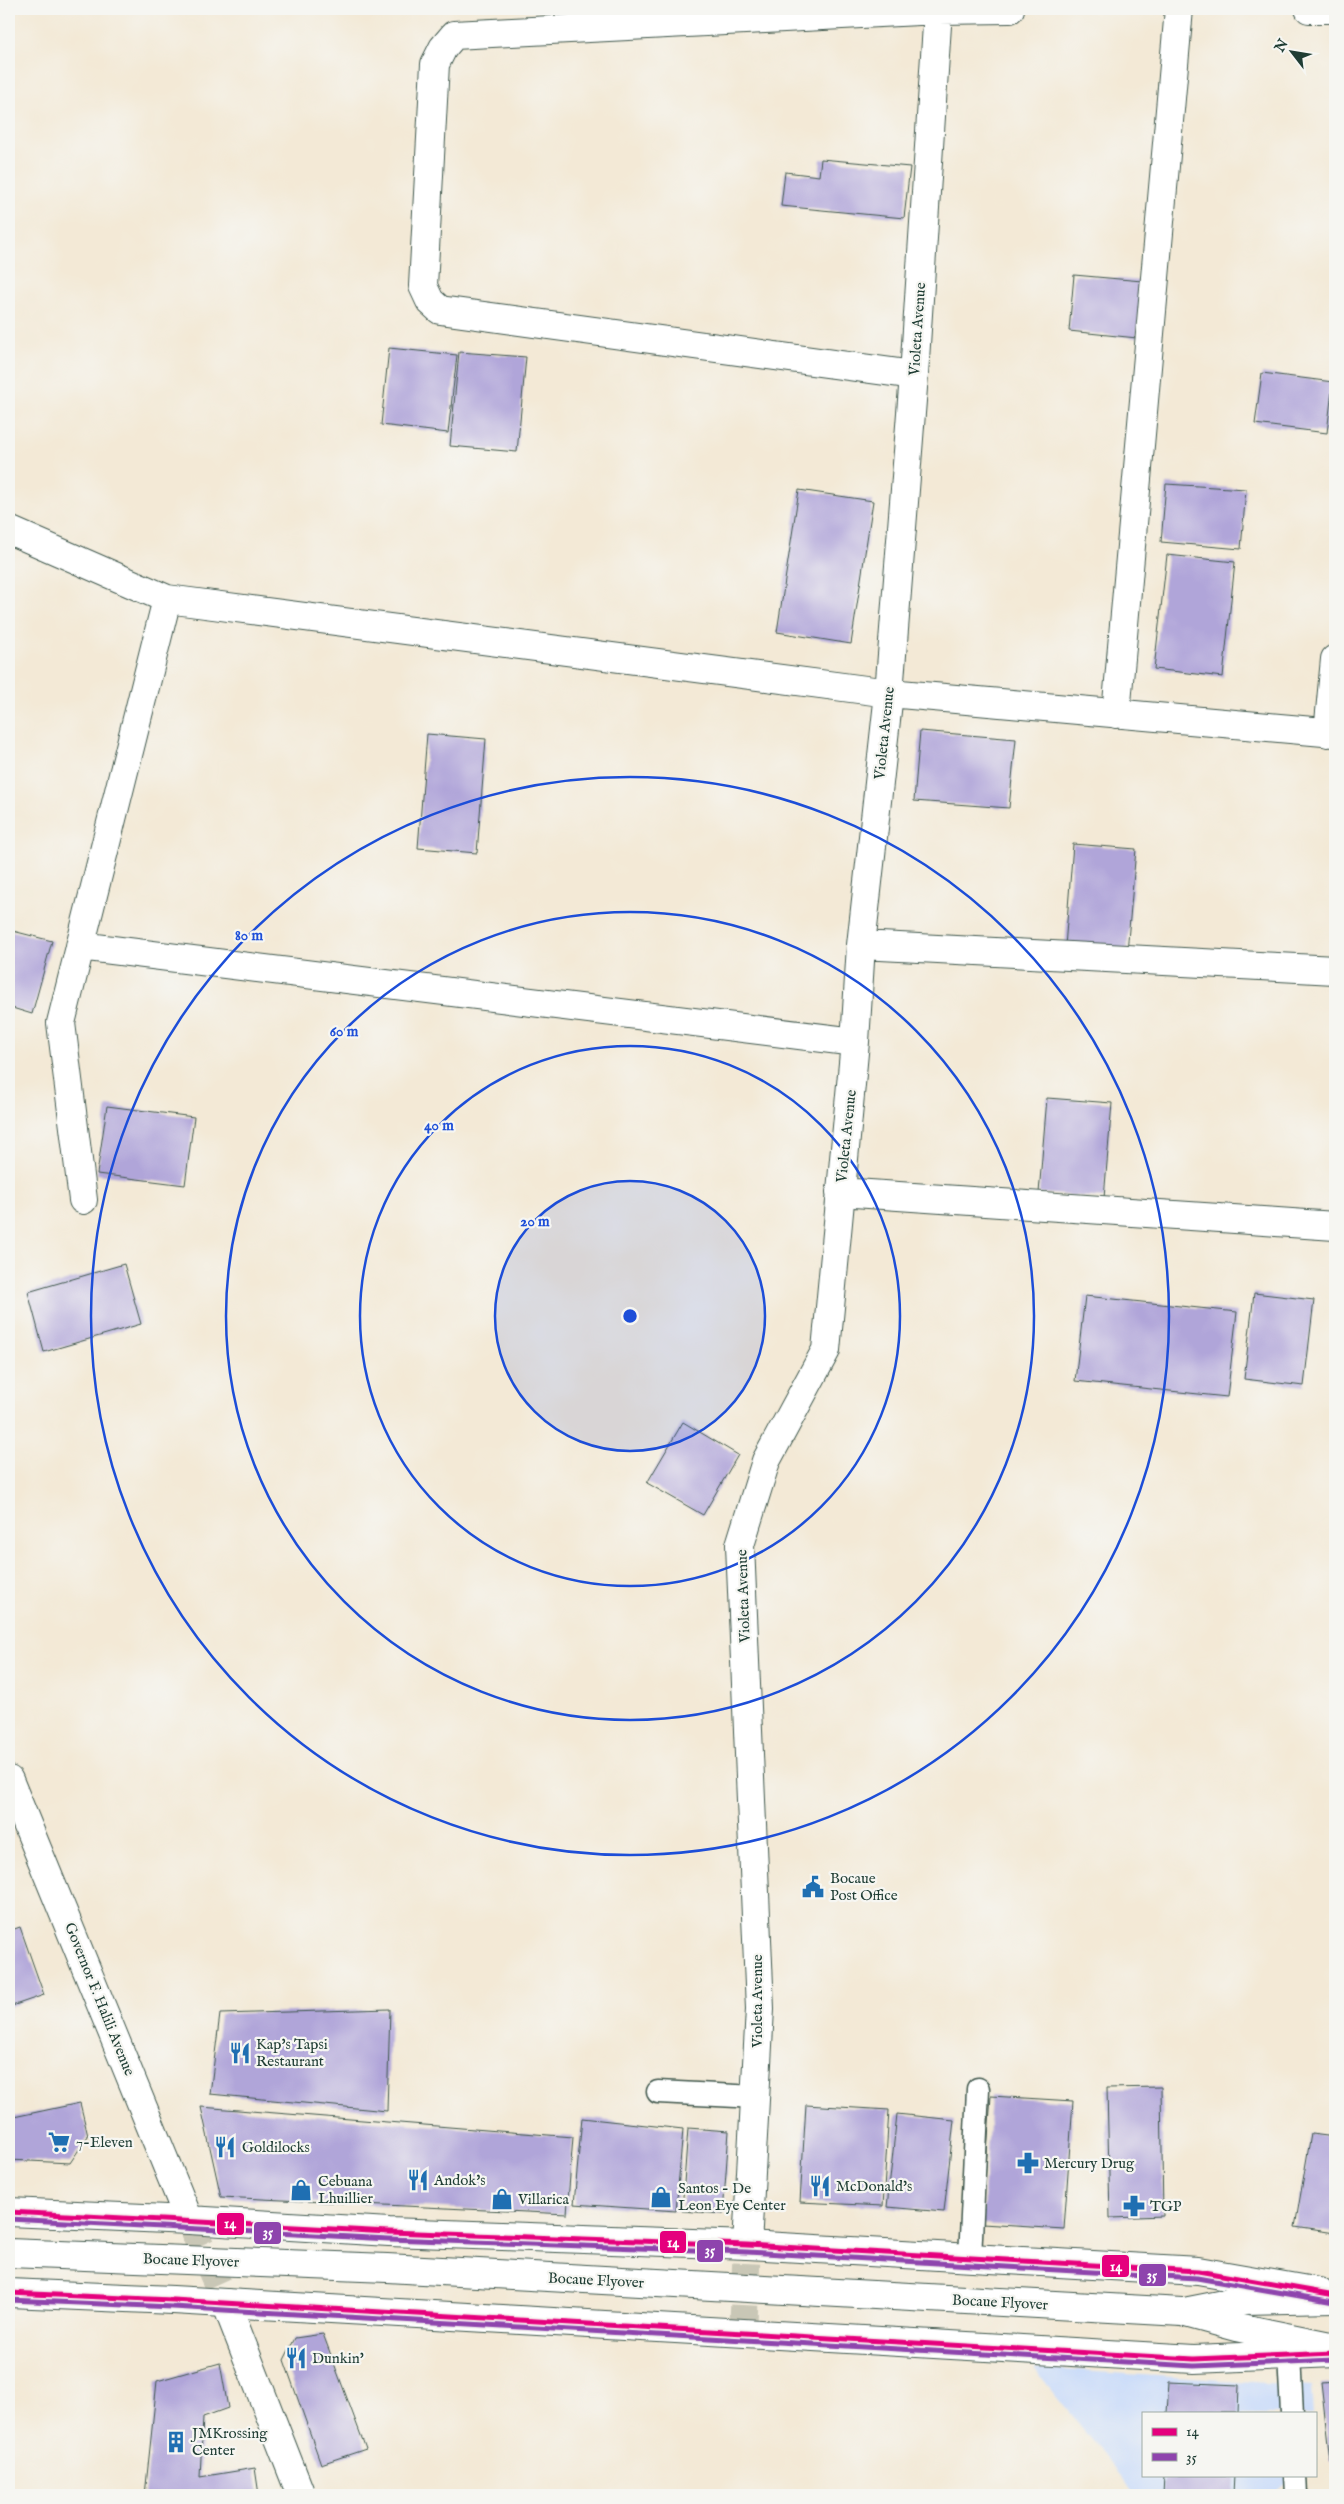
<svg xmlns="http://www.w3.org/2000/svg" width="1344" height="2504" font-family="'IM FELL English',serif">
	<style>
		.built { fill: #cadcf9 }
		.building { fill: #b0a5d9 }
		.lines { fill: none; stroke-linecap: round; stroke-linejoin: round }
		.primary-tunnel { stroke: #c9c7b6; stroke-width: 28; stroke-dasharray: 28 14; stroke-linecap: butt }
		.service-casing { stroke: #3f574c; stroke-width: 25 }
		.minor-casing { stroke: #3f574c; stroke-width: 30 }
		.secondary-casing { stroke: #3f574c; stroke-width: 30 }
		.primary-casing { stroke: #3f574c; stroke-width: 30 }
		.trunk-casing { stroke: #3f574c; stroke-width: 30 }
		.service { stroke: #fff; stroke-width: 22 }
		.minor { stroke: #fff; stroke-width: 28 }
		.secondary { stroke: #fff; stroke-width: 28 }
		.primary { stroke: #fff; stroke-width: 28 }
		.trunk { stroke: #fff; stroke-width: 28 }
		.trunk-bridge-casing { stroke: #3f574c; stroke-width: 30; stroke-linecap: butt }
		.trunk-bridge { stroke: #fff; stroke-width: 28 }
		.bus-1-casing { stroke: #f6f6f2; stroke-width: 9 }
		.bus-2-casing { stroke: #f6f6f2; stroke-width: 9 }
		.bus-1 { stroke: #e5007d; stroke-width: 5 }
		.bus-2 { stroke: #8e44ad; stroke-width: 5 }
		.ring { fill: none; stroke: #1d4ed8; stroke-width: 2.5 }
		.labels { text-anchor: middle; stroke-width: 4.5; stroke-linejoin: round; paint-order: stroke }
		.street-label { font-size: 15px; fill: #1f3d34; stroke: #f6f6f2 }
		.poi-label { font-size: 15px; fill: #1f3d34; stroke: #f6f6f2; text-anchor: start }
		.centre { fill: #1d4ed8; stroke: #f6f6f2; stroke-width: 2.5 }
		.ring-label { font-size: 15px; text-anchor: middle; font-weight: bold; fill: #1d4ed8; stroke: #f6f6f2; stroke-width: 4.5; stroke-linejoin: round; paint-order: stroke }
		.line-badge { stroke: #f6f6f2; stroke-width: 2 }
		.badge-label { font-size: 14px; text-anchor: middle; font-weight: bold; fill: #fff }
	</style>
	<rect width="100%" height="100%" fill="#f6f6f2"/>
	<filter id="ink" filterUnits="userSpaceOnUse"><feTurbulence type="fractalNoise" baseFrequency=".02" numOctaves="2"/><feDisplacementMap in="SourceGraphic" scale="10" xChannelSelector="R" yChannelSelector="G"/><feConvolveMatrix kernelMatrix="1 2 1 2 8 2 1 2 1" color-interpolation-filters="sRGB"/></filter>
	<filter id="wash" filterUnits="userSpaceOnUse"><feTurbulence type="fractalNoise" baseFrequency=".0096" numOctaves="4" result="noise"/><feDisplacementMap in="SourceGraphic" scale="20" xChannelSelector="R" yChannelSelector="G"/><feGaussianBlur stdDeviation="1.12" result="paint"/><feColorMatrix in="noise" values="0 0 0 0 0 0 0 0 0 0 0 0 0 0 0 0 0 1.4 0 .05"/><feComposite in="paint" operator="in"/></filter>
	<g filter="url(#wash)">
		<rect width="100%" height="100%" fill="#f3e9d6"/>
		<path class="built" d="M1034,2368L1312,2386L1314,2413H1143V2475H1298L1269,2495H1136Z"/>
		<g id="blocks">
			<path class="building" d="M821,159L910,167L904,218L781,206L785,172L819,176Z
				M1074,275L1142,281L1137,338L1069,331Z
				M389,348L457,355L448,433L381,425Z
				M459,352L526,357L517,452L450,446Z
				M1262,373L1333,382L1327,433L1255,424Z
				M1166,484L1246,489L1241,549L1161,542Z
				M799,490L873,501L851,644L777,632Z
				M1167,555L1235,562L1223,677L1154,669Z
				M920,731L1016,739L1009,808L914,801Z
				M427,734L486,739L477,853L418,848Z
				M1073,844L1136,849L1127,952L1065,947Z
				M9,930L52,941L32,1014L9,1007Z
				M1047,1098L1112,1103L1104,1198L1039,1193Z
				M107,1106L194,1117L185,1185L97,1174Z
				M124,1264L141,1324L44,1352L28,1292Z
				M1254,1293L1314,1300L1304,1386L1244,1379Z
				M1085,1296L1237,1312L1227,1397L1075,1381Z
				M683,1422L738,1455L703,1515L647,1483Z
				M20,1927L44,1995L9,2007V1931Z
				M390,2009L387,2111L210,2094L220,2014Z
				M1161,2087L1163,2216L1110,2218L1107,2088Z
				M991,2096L1073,2101L1064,2229L982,2224Z
				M80,2103L88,2136L70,2163L9,2160V2118Z
				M806,2105L889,2110L883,2206L800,2202Z
				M201,2107L573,2137L567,2214L221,2197Z
				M897,2114L954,2120L944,2212L887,2207Z
				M582,2118L683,2129L676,2211L574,2204Z
				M688,2128L729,2131L723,2214L682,2211Z
				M1311,2134L1335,2137V2233L1295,2227Z
				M323,2334L366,2449L321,2464L284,2360L295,2338Z
				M220,2363L228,2408L203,2417L200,2477L255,2468L259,2495H145L157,2381Z
				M1169,2382L1239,2385L1238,2413H1167Z
				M1335,2382V2461L1330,2462L1321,2383Z
				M1164,2475H1234L1233,2495H1163Z"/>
		</g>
	</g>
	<g filter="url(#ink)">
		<use href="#blocks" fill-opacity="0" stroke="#3f574c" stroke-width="1"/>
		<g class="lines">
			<path class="primary-tunnel" d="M189,2220L226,2303
				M743,2333L747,2245"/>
			<g class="service-casing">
				<path id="service" d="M658,2092L756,2097
					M970,2258L978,2089
					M1289,2355L1292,2413
					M1295,2475L1296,2495"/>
			</g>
			<g class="minor-casing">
				<path id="minor" d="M1309,9H1335
					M914,375L440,310L430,301L423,286L435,64L443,48L454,35L938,10L1010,9
					M9,530L167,599L889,693L1335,733
					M1116,714L1179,9
					M1328,733L1335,659
					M861,945L1335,970
					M80,946L855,1042
					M840,1192L1335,1226
					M83,1200L61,1023L167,599
					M747,2245L760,2009L740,1545L766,1461L826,1350L855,1042L861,945L889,693L914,375L938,10"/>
			</g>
			<g class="secondary-casing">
				<path id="secondary" d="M226,2303L301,2495"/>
			</g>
			<g class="primary-casing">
				<path id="primary" d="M9,1780L189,2220
					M9,2212L189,2220L389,2232L747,2245L1198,2271L1319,2292
					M9,2293L173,2300L1194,2359L1335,2353"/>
			</g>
			<g class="trunk-casing">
				<path id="trunk" d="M1189,2311L1245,2300L1335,2298
					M1182,2312L1237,2327L1335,2347"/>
			</g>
			<use href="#service" class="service"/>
			<use href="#minor" class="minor"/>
			<use href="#secondary" class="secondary"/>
			<use href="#primary" class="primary"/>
			<use href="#trunk" class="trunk"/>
			<g class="trunk-bridge-casing">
				<path id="trunk-bridge" d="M9,2253L387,2268L1182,2312"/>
			</g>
			<use href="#trunk-bridge" class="trunk-bridge"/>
			<g class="bus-1-casing">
				<path id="bus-1" d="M9,2212L389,2232L747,2245L1198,2271L1335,2295
					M9,2293L173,2300L1194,2359L1335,2353"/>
			</g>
			<g class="bus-2-casing">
				<path id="bus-2" d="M9,2219L389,2239L747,2252L1197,2278L1334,2302
					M9,2300L173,2307L1194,2366L1335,2360"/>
			</g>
			<use href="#bus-1" class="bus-1"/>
			<use href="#bus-2" class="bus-2"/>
		</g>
	</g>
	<circle cx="630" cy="1316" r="135" fill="#1d4ed8" fill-opacity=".12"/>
	<g class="ring">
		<circle cx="630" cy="1316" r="135"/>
		<circle cx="630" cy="1316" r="270"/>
		<circle cx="630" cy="1316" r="404"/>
		<circle cx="630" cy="1316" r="539"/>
	</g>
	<defs>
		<g id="civic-bare" transform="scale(1.725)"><path d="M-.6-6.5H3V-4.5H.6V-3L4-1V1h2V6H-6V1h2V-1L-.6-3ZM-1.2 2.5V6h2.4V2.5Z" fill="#1f6fb2" stroke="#f6f6f2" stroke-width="2.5" paint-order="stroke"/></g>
		<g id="restaurant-bare" transform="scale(1.725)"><path d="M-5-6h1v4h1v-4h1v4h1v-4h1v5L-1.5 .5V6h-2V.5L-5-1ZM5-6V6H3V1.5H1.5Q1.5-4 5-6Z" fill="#1f6fb2" stroke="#f6f6f2" stroke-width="2.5" paint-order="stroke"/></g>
		<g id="supermarket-bare" transform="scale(1.725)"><path d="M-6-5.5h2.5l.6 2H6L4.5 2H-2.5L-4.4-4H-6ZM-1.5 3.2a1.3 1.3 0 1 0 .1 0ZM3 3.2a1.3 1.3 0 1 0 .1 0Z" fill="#1f6fb2" stroke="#f6f6f2" stroke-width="2.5" paint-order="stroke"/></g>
		<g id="pharmacy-bare" transform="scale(1.725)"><path d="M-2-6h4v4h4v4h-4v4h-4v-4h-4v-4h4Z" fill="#1f6fb2" stroke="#f6f6f2" stroke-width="2.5" paint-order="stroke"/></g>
		<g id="shop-bare" transform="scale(1.725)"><path d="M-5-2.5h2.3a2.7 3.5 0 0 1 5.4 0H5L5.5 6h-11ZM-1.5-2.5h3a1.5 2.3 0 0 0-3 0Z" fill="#1f6fb2" stroke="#f6f6f2" stroke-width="2.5" paint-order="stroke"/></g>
		<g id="building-bare" transform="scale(1.725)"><path d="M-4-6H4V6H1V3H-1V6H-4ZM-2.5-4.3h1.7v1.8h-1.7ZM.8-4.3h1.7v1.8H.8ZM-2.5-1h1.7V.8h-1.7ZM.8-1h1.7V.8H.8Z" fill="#1f6fb2" stroke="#f6f6f2" stroke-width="2.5" paint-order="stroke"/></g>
	</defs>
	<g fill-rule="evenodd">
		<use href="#civic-bare" x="813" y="1887"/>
		<use href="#restaurant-bare" x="240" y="2053"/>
		<use href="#supermarket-bare" x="59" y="2142"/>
		<use href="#restaurant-bare" x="225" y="2147"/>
		<use href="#pharmacy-bare" x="1028" y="2163"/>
		<use href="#restaurant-bare" x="418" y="2180"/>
		<use href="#restaurant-bare" x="820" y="2186"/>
		<use href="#shop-bare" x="301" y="2190"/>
		<use href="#shop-bare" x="661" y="2197"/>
		<use href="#shop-bare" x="502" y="2199"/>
		<use href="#pharmacy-bare" x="1134" y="2206"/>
		<use href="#restaurant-bare" x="296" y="2358"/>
		<use href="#building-bare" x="176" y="2442"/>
	</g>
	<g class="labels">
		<g class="street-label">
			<text transform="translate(917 329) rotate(-86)" y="5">Violeta Avenue</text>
			<text transform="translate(884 733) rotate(-84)" y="5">Violeta Avenue</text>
			<text transform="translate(846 1136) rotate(-84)" y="5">Violeta Avenue</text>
			<text transform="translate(743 1596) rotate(-92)" y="5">Violeta Avenue</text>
			<text transform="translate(100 1999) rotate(68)" y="5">Governor F. Halili Avenue</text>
			<text transform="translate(757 2001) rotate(-90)" y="5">Violeta Avenue</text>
			<text transform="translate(191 2260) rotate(2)" y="5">Bocaue Flyover</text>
			<text transform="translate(596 2280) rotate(3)" y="5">Bocaue Flyover</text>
			<text transform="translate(1000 2302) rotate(3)" y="5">Bocaue Flyover</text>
		</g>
		<g class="poi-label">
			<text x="830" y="1883">Bocaue<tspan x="830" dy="17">Post Office</tspan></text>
			<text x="256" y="2049">Kap's Tapsi<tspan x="256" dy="17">Restaurant</tspan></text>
			<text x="76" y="2147">7-Eleven</text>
			<text x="242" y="2152">Goldilocks</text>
			<text x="1044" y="2168">Mercury Drug</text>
			<text x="434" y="2185">Andok's</text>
			<text x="318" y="2186">Cebuana<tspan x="318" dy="17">Lhuillier</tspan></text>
			<text x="836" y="2191">McDonald's</text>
			<text x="678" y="2193">Santos - De<tspan x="678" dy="17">Leon Eye Center</tspan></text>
			<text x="518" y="2204">Villarica</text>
			<text x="1150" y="2211">TGP</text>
			<text x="312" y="2363">Dunkin'</text>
			<text x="192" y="2438">JMKrossing<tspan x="192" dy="17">Center</tspan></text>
		</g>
	</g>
	<circle cx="630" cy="1316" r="8" class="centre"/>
	<g class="ring-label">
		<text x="249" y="940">80 m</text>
		<text x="344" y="1036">60 m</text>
		<text x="439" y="1130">40 m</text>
		<text x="535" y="1226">20 m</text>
	</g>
	<g class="line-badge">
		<rect x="216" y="2212" width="29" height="24" rx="5" fill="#e5007d"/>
		<rect x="253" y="2221" width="29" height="24" rx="5" fill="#8e44ad"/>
		<rect x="659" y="2230" width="28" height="24" rx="5" fill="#e5007d"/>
		<rect x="696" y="2239" width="28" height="24" rx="5" fill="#8e44ad"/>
		<rect x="1101" y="2254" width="29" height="24" rx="5" fill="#e5007d"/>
		<rect x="1138" y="2263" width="29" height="24" rx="5" fill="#8e44ad"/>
	</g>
	<g class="badge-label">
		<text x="230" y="2228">14</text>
		<text x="268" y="2237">35</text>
		<text x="673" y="2247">14</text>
		<text x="710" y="2255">35</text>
		<text x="1116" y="2271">14</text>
		<text x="1152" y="2280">35</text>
	</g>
	<rect width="1344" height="2504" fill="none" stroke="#f6f6f2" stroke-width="30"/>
	<rect x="1142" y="2412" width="175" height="65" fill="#f6f6f2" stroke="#a0aca6"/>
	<rect x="1152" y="2428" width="25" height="8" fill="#e5007d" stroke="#a0aca6"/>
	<text x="1186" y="2436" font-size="15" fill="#1f3d34">14</text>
	<rect x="1152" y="2453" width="25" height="8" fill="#8e44ad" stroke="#a0aca6"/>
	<text x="1186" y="2462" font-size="15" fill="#1f3d34">35</text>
	<g transform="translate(1292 52) rotate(301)" stroke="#f6f6f2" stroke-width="4" paint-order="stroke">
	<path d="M0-4L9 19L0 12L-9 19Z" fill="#1f3d34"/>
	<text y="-8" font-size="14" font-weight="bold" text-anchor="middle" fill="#1f3d34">N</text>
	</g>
</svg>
